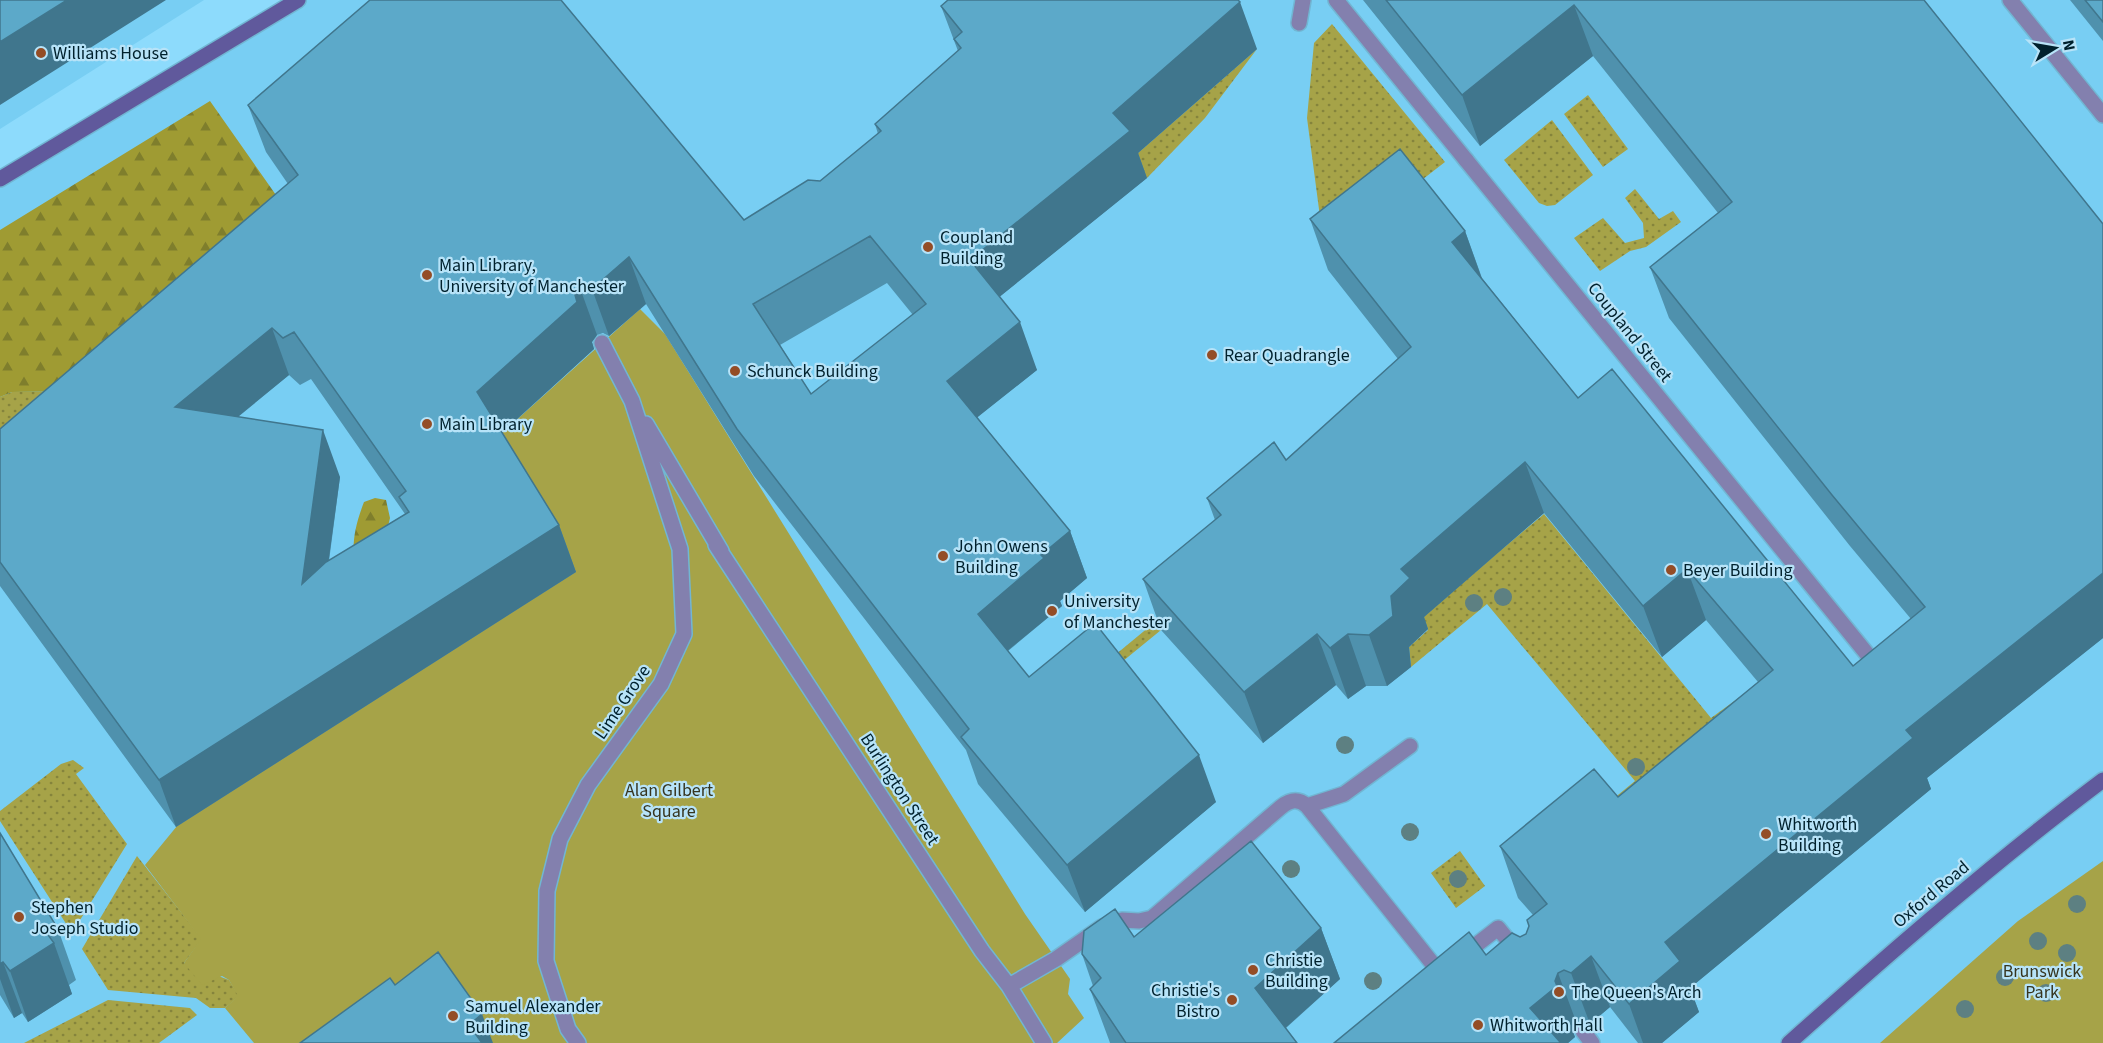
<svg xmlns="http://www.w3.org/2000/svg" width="2103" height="1043" font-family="'Source Sans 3',sans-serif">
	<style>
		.built { fill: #78cef3 }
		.grass { fill: url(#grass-dots) }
		.forest { fill: url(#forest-firs) }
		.green { fill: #a6a348 }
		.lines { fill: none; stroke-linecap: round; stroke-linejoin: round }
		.lane-casing { stroke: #71b6d3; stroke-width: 18 }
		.street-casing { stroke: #71b6d3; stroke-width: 18 }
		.secondary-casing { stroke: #71b6d3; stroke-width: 18 }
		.lane { stroke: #8380ae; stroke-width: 15 }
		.street { stroke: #8380ae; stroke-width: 15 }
		.secondary { stroke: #60599c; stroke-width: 15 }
		.tree { fill: #5d8082 }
		.wall { fill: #4f91ad; fill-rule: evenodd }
		.shaded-wall { fill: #40768d }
		.building { fill: #5ca9c9; stroke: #40768d; stroke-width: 1.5; fill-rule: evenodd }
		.poi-dot { fill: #944d26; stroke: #b7e3f8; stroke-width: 2 }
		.labels { text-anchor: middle; stroke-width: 4.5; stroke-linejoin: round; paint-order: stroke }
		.poi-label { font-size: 18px; fill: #00212d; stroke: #b7e3f8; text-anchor: start }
		.street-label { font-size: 18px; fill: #00212d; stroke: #b7e3f8 }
		.park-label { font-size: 18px; fill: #36351f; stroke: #b7e3f8 }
	</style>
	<defs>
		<pattern id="grass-dots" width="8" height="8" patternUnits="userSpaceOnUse" patternTransform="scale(1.5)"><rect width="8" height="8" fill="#a6a348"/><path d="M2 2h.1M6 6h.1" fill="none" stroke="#85843c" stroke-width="1.8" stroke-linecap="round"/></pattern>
		<pattern id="forest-firs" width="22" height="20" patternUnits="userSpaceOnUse" patternTransform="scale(1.5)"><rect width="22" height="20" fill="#9f9b33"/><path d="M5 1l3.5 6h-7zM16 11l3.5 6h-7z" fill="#7f7e2c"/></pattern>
	</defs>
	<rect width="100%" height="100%" fill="#8ddbfc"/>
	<path class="built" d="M0,0H204L0,129Z
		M298,0H2103V1043H0V179Z"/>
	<path class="grass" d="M1332,24L1445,162L1325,255L1307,118L1314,43Z
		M1257,49L1205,118L1147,178L1130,160Z
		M1588,95L1628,149L1603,167L1564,114Z
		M1552,120L1593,175L1555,205L1547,206L1539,203L1504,160Z
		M1635,189L1659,219L1673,211L1681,222L1646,247L1630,251L1600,271L1574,238L1603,218L1625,243L1644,238L1643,223L1625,198Z
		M85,391L0,448V397L12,392Z
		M1544,514L1711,718L1759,683L1791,721L1552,849L1635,781L1487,604L1411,667L1409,647L1428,630L1419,619Z
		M1221,581L1046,724L1040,717L1178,603Z
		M73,760L84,768L76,774L127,844L72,933L0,821V811L61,764Z
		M1460,851L1485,886L1456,908L1431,873Z
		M137,856L202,939L184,963L229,980L239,996L225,1008H210L196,998L108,990L82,949Z
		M108,1000L190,1008L197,1015L159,1043H24Z"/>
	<path class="forest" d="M210,101L290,215L85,391L12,392L0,397V230Z
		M375,498L386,500L390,518L382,551L354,562C352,539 356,523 364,502Z"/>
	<path class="green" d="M640,309L665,334L1025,914L1070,979L1068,994L1084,1018L1057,1043H254L225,1008L238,996L229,980L222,976L202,985L184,963L201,939L145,865L494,440Z
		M2103,861V1043H1880L2018,921Z"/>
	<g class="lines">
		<g class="lane-casing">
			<path id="lane" d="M1336,0L1466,160
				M1299,23L1303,0"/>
		</g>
		<g class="street-casing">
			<path id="street" d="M2010,0L2103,115
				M1466,160L1880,670
				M646,424L721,551
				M716,545L982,951L1009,986L1044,1043
				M1307,806L1344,794L1410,746
				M1009,986L1056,959L1102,927L1122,920L1139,921L1152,918L1281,807C1290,800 1298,798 1307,806L1440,973L1498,928L1519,954
				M1583,1031L1592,1043
				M578,1043L568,1029L546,961L547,891L560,839L588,785L661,684L684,634L680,549L632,401L602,343"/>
		</g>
		<g class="secondary-casing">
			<path id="secondary" d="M0,179L298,0
				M1789,1043C1891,952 1994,862 2103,780"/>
		</g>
		<use href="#lane" class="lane"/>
		<use href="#street" class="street"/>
		<use href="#secondary" class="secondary"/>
	</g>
	<g class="tree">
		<circle cx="1503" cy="597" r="9"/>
		<circle cx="1474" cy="603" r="9"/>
		<circle cx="1345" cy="745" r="9"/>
		<circle cx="1636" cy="767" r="9"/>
		<circle cx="1410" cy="832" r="9"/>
		<circle cx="1291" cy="869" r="9"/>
		<circle cx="1458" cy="879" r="9"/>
		<circle cx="2077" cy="904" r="9"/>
		<circle cx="2038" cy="941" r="9"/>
		<circle cx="2067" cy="953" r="9"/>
		<circle cx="2005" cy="977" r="9"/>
		<circle cx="1373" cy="981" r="9"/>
		<circle cx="2046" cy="993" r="9"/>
		<circle cx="1965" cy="1009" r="9"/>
	</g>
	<path class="wall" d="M1363,0H1924L2103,224V638L1927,778L1931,789L1690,988L1699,1012L1662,1043H1638L1610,1007L1590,1024L1582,1021L1577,1024L1573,1032L1575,1037L1568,1043H1334L1486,955L1526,934L1533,915L1518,898L1500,846L1618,797L1758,682L1706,620L1662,657L1544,513L1424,617L1428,629L1409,647L1411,667L1387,686H1366L1348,699L1336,685L1263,743L1161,630L1143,579L1215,520L1207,498L1286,460L1398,359L1328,270L1310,219L1465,231L1482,278L1578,398L1853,666L1911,619L1850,546L1669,318L1650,267L1718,213L1593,56L1480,146Z
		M2070,0H2103V41Z
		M941,6L1257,49L1138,153L1147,178L999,297L1037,370L977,417L1070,531L1087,578L1060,601L1062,606L1008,651L1029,677L1216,802L1085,912L978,784L966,750L754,476L646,304L609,336L603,333L597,335L592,342L594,349L502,433L559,525L576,572L176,827L0,586V429L288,184L266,152L248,105L744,220L820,181L878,134L875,124L958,51ZM887,283L913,315L811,394L780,345ZM289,375L300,385L311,379L405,514L329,561L340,477L238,417Z
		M0,833L58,929L76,980L69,985L72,994L28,1022L22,1013L14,1018L0,995Z
		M1321,928L1340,979L1286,1028L1297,1043H1110L1109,1040L1090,989L1093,986L1082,954L1134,937Z"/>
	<path class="shaded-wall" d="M67,0H166L0,105V42Z
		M1240,2L1257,49L1138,153L1147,178L987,307L970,260L1113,113Z
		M1574,5L1593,56L1480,146L1462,95Z
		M1465,231L1483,282L1452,242Z
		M629,257L646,304L609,336L592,289Z
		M580,288L597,335L592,342L594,349L494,440L477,392L575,295Z
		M1020,322L1037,370L964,428L947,381Z
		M272,328L289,375L192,454L175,407Z
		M323,430L340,477L319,631L302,584Z
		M1525,462L1544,513L1424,617L1428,629L1409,647L1411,667L1387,686L1369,635L1391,596L1401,569Z
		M559,525L576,572L176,827L159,780Z
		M1070,531L1087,578L1060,601L1062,606L995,661L978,614L1041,555Z
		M1687,569L1706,620L1662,657L1643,606Z
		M2103,573V638L1927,778L1931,789L1690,988L1699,1012L1662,1043H1643L1629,1004L1665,942L1906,730Z
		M1317,634L1336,685L1263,743L1244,692Z
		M1348,634L1366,686L1348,699L1330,648Z
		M1199,755L1216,802L1085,912L1067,865Z
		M1321,928L1340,979L1273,1039L1255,988Z
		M54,943L72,994L28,1022L10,971Z
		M1591,956L1610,1007L1590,1024L1571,973Z
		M3,962L22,1013L14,1018L0,979V964Z
		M1558,973L1577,1024L1573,1032L1575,1037L1568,1043H1543L1530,1008L1555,981Z
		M482,1014L493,1043H475L469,1025Z"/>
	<path class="building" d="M0,0H67L0,42Z
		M370,0H561L744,220L808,180L820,181L881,131L875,124L961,48L954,39L962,32L941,6L948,0H1238L1240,2L1113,113L1130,131L970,260L1020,322L947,381L1070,531L1041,555L1044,558L978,614L1029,677L1095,623L1199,755L1067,865L961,737L969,729L737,429L629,257L592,289L586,286L580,288L575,295L577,302L477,392L559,525L159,780L0,562V429L298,175L248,105ZM870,236L926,304L811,394L753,304ZM272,328L283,338L294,332L406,491L399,497L409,512L326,562L302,584L323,430L175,407Z
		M1386,0H1924L2103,224V573L1906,730L1913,738L1665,942L1680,961L1629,1004L1591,956L1571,973L1564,970L1558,973L1555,981L1557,986L1530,1008L1560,1042L1559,1043H1334L1469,932L1486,955L1512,933L1520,937L1526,934L1529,926L1527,920L1547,904L1500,846L1594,769L1618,797L1773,670L1687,569L1643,606L1525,462L1401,569L1410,578L1391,596L1393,616L1369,635L1348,634L1330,648L1317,634L1244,692L1143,579L1221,515L1207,498L1274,442L1286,460L1411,347L1310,219L1400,149L1465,231L1452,242L1578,398L1612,369L1853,666L1925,607L1832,495L1650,267L1732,202L1574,5L1462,95Z
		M2085,0H2103V22Z
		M0,833L58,929L48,935L54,943L10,971L3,962L0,964Z
		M1251,841L1321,928L1255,988L1297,1043H1126L1090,989L1101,978L1082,954L1084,931L1115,909L1134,937Z
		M438,952L482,1014L469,1025L482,1043H300L390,978L395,985Z"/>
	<g class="poi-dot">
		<circle cx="41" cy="53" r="6"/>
		<circle cx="928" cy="247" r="6"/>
		<circle cx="427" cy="275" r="6"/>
		<circle cx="1212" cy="355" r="6"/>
		<circle cx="735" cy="371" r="6"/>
		<circle cx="427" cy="424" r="6"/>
		<circle cx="943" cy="556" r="6"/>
		<circle cx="1671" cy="570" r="6"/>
		<circle cx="1052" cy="611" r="6"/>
		<circle cx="1766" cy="834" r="6"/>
		<circle cx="19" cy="917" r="6"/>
		<circle cx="1253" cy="970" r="6"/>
		<circle cx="1559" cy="992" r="6"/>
		<circle cx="1232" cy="1000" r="6"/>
		<circle cx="453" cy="1016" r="6"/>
		<circle cx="1478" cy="1025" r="6"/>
	</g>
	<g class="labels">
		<g class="poi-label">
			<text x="53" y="59">Williams House</text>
			<text x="940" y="243">Coupland<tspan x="940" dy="21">Building</tspan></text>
			<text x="439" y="271">Main Library,<tspan x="439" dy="21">University of Manchester</tspan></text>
			<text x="1224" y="361">Rear Quadrangle</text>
			<text x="747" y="377">Schunck Building</text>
			<text x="439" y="430">Main Library</text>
			<text x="955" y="552">John Owens<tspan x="955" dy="21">Building</tspan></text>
			<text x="1683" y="576">Beyer Building</text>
			<text x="1064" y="607">University<tspan x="1064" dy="21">of Manchester</tspan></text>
			<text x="1778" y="830">Whitworth<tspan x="1778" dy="21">Building</tspan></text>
			<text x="31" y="913">Stephen<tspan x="31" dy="21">Joseph Studio</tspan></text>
			<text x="1265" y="966">Christie<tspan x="1265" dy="21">Building</tspan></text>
			<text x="1220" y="996" text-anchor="end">Christie's<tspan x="1220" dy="21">Bistro</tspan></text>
			<text x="1571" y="998">The Queen's Arch</text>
			<text x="465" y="1012">Samuel Alexander<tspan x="465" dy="21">Building</tspan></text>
			<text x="1490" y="1031">Whitworth Hall</text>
		</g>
		<g class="street-label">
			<text transform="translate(1630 332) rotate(51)" y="6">Coupland Street</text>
			<text transform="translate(622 702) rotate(-56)" y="6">Lime Grove</text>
			<text transform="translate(900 789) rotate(57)" y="6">Burlington Street</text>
			<text transform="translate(1931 894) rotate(-40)" y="6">Oxford Road</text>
		</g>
		<g class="park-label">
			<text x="669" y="796">Alan Gilbert<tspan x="669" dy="21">Square</tspan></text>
			<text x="2042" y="977">Brunswick<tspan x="2042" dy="21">Park</tspan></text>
		</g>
	</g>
	<g transform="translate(2055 48) rotate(79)" stroke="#b7e3f8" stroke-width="4.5" paint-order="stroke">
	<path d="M0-4.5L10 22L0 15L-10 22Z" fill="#00212d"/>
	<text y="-9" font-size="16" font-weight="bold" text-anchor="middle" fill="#00212d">N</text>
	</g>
</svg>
